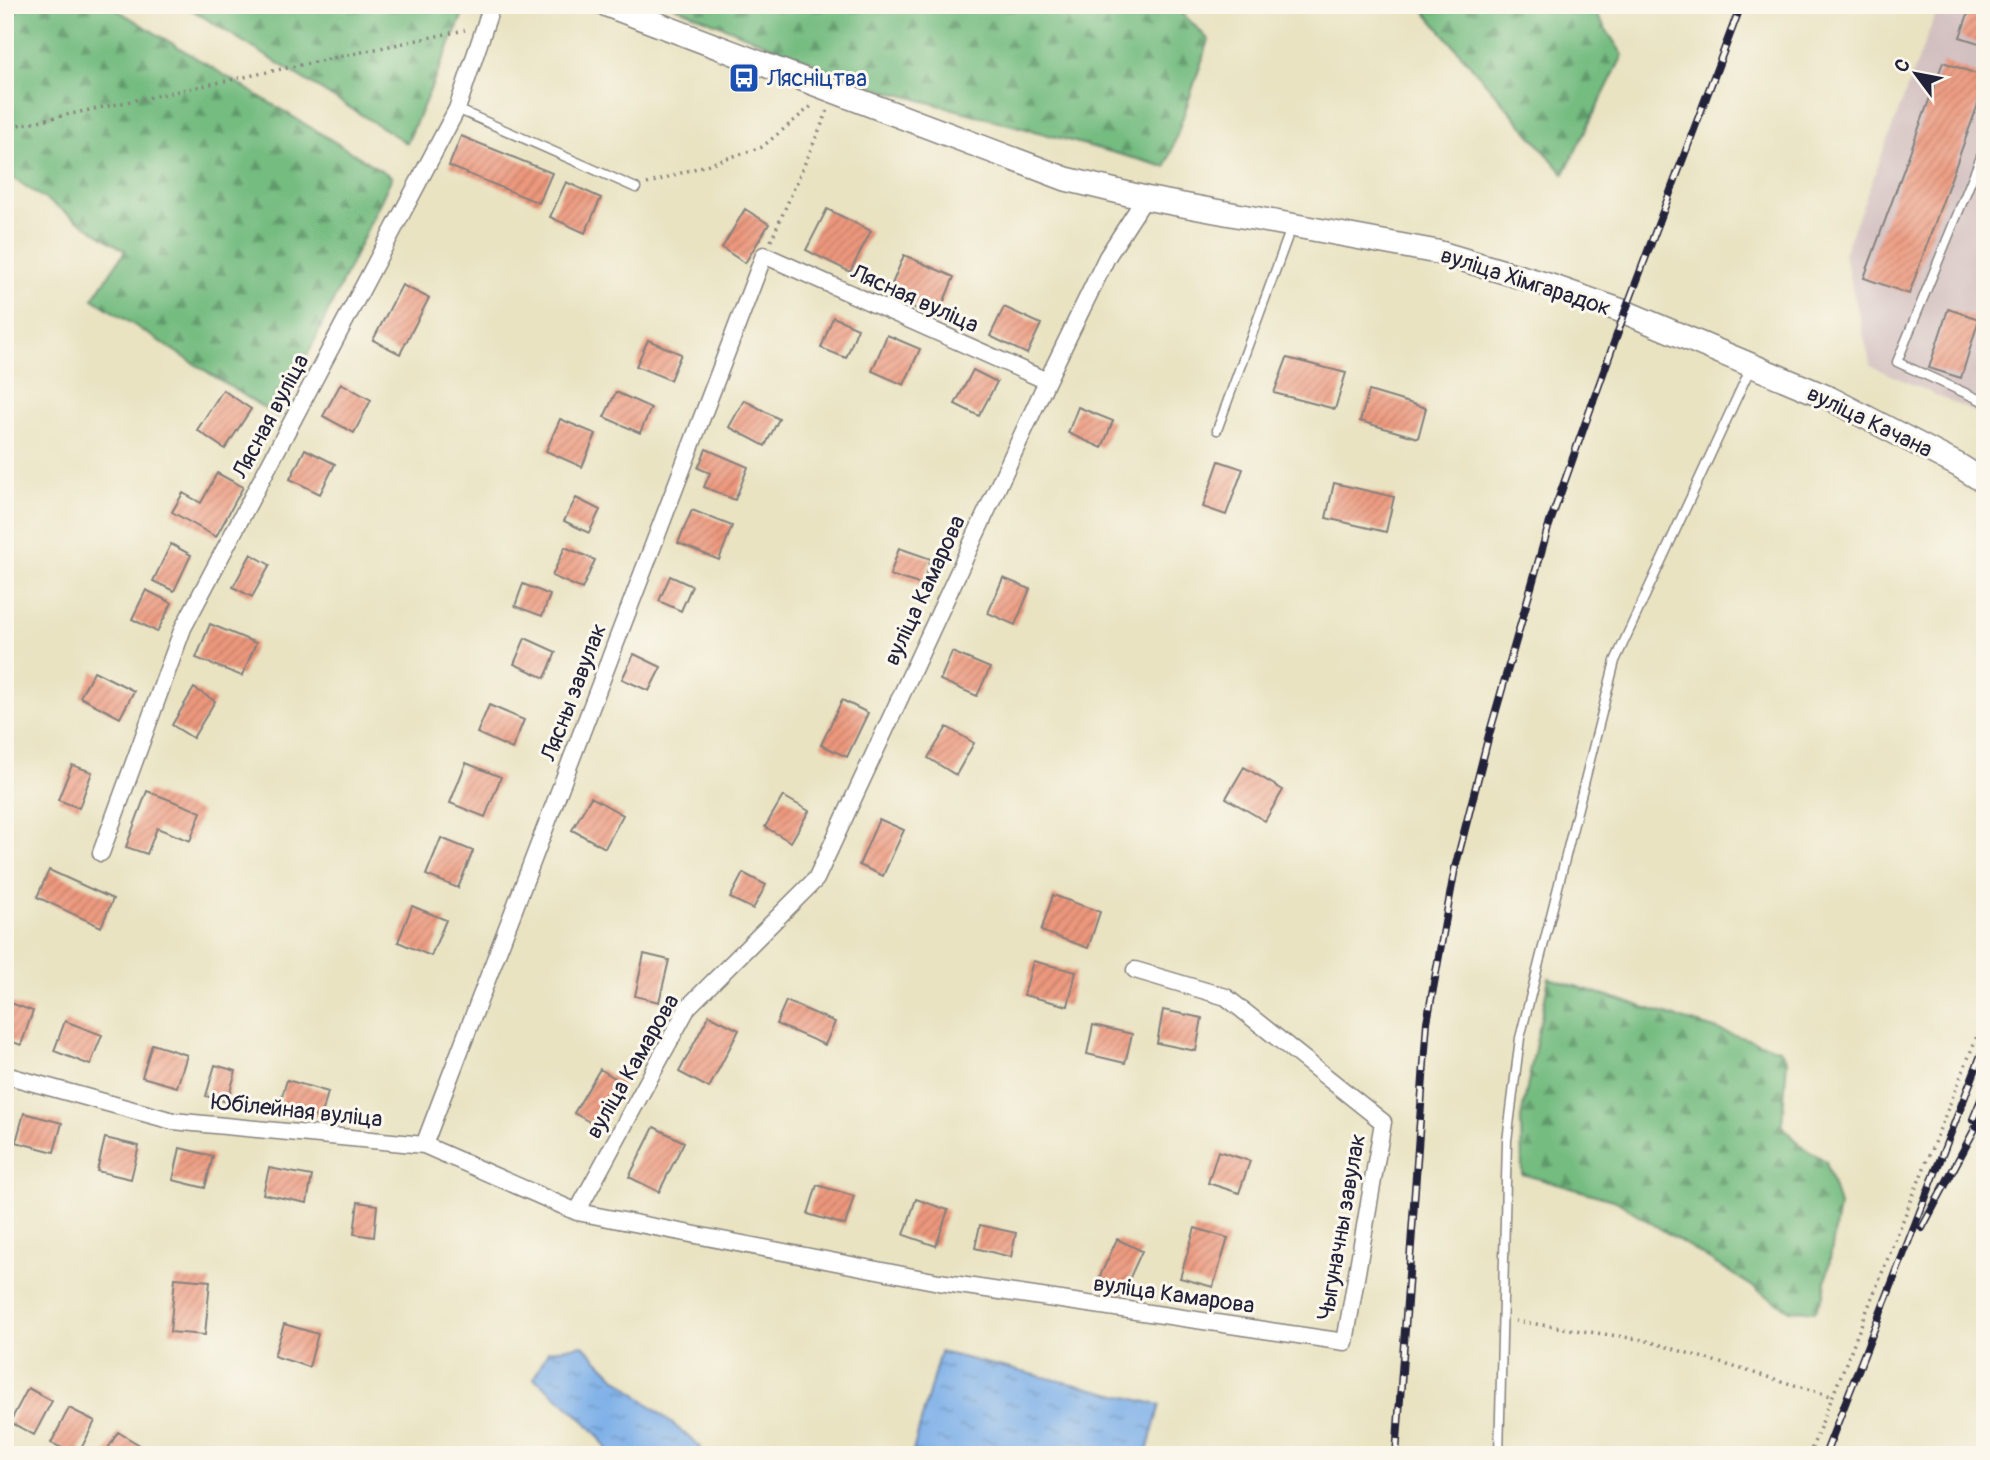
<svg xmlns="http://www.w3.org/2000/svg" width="1990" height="1460" font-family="Pangolin,sans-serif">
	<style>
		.industrial { fill: #d2bfc0 }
		.forest { fill: url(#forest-firs); stroke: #4b6f5e; stroke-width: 2 }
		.water { fill: url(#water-ripples); stroke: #4e6892; stroke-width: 2 }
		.building { fill: url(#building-hatch) }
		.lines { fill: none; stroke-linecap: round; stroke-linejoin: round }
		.service-casing { stroke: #86827e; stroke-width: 11 }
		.minor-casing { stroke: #86827e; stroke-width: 19 }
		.secondary-casing { stroke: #86827e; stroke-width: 26 }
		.path { stroke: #86827e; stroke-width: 3.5; stroke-dasharray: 2 5; stroke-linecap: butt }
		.service { stroke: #fff; stroke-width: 8 }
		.minor { stroke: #fff; stroke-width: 16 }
		.secondary { stroke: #fff; stroke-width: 23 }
		.rail-casing { stroke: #22223b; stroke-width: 8 }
		.rail { stroke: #fbf7ec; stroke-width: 5; stroke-dasharray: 16; stroke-linecap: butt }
		.labels { text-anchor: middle; stroke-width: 6; stroke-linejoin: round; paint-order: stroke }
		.transit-label { font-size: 23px; fill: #164399; stroke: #fbf7ec; text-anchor: start }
		.street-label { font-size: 23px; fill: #22223b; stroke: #fbf7ec }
	</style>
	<defs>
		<pattern id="forest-firs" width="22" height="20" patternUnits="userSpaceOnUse" patternTransform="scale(1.75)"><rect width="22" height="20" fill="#74bc80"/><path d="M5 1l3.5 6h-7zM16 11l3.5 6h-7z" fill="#5f986a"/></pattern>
		<pattern id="water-ripples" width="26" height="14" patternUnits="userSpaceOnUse" patternTransform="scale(1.75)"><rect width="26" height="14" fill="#7bafe8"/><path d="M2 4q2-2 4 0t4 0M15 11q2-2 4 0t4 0" fill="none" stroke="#648ebd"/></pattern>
		<pattern id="building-hatch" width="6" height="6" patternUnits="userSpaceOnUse" patternTransform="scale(1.75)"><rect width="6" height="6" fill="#ed987d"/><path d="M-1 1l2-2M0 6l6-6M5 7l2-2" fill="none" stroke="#c07c68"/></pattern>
	</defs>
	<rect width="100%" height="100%" fill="#fbf7ec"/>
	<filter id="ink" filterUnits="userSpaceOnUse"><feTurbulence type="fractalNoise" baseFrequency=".0143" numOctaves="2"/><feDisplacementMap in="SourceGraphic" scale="14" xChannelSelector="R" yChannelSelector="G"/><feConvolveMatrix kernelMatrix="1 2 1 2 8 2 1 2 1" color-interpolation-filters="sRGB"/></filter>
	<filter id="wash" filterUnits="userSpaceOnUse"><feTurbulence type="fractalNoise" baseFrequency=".00686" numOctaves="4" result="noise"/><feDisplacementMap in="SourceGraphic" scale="28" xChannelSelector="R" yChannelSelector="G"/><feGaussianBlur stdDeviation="1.57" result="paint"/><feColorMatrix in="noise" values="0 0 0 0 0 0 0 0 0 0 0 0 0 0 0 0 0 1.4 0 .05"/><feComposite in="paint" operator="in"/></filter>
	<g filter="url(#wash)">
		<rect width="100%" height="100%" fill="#e9e3c2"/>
		<path class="industrial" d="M1939,5H1985V417L1871,366L1844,254Z"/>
		<path class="forest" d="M20,5H109L392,177L278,417L93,299L125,251L5,173V31Z
			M184,5H467L407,143Z
			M671,5H1174L1209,40L1166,167L869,86Z
			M1419,5H1590L1623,55L1564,174Z
			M1549,978L1780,1049L1787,1060L1782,1126L1805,1149L1826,1161L1839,1206L1824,1294L1815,1311L1790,1310L1616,1201L1522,1174L1521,1118Z"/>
		<path class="water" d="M583,1345L615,1377L701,1447L698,1455H609C601,1430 555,1395 534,1378L548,1351Z
			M940,1352L1160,1405L1146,1455H912Z"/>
		<g id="blocks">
			<path class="building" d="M1971,5H1985V45L1960,37Z
				M1943,62L1985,77V85L1909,294L1864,278Z
				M461,136L552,173L539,203L449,166Z
				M566,182L601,198L585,233L550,217Z
				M745,209L769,224L745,263L722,248Z
				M827,209L871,231L850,272L806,250Z
				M904,255L954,277L937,318L887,296Z
				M402,285L429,298L400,354L373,340Z
				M1004,307L1041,324L1027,354L990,336Z
				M1948,309L1979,319L1961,378L1929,368Z
				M833,317L858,328L846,358L821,348Z
				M887,335L920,349L904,385L872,371Z
				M648,340L681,354L670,380L636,366Z
				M1287,358L1346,373L1335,409L1274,393Z
				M973,370L997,382L979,416L955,404Z
				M341,383L371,400L354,433L323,416Z
				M223,390L251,409L225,449L197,430Z
				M1369,391L1426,408L1418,438L1360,421Z
				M616,392L651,408L640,433L604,417Z
				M744,400L779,419L765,446L729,427Z
				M1078,407L1113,421L1102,448L1068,433Z
				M560,419L596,434L582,467L546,451Z
				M305,449L335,464L320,494L290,479Z
				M706,449L748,467L735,500L704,487L710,473L698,468Z
				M1219,461L1243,469L1226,515L1203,507Z
				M217,473L243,487L216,537L172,512L183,493L201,503Z
				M1334,483L1394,497L1386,532L1326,518Z
				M576,498L600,510L589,533L564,521Z
				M692,510L732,526L719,560L678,543Z
				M171,544L191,555L174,591L153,581Z
				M565,547L595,560L582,589L552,576Z
				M899,548L931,559L922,585L890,575Z
				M251,554L270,565L252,597L233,587Z
				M670,576L692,586L681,611L659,601Z
				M1003,578L1030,589L1015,625L988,613Z
				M523,584L550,595L542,616L515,606Z
				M146,590L172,603L157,632L132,619Z
				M210,624L256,643L242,676L196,658Z
				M525,638L556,652L545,678L514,664Z
				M952,652L990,668L977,696L940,680Z
				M634,654L661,667L649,691L622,679Z
				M94,671L134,691L120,718L80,697Z
				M194,688L215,701L193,738L172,725Z
				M842,700L868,713L847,757L821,745Z
				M489,705L524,720L512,749L477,733Z
				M947,727L974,743L956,775L928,758Z
				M466,763L501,777L485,817L450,803Z
				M72,765L92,772L79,808L58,800Z
				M1244,767L1283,790L1265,821L1226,798Z
				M147,791L201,812L190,841L157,828L147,854L126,847Z
				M783,796L809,811L791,842L765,827Z
				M591,797L623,815L605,848L572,830Z
				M879,819L904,830L883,876L859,865Z
				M441,838L473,851L458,888L426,875Z
				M49,870L113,899L101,927L37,897Z
				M743,873L766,885L753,909L730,898Z
				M1053,895L1100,912L1088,948L1041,931Z
				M412,906L446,920L431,956L398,942Z
				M644,954L669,960L659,1002L635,996Z
				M1033,961L1076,972L1068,1006L1024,995Z
				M5,1001L33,1011L21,1045L5,1039Z
				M786,1001L835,1022L825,1045L776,1024Z
				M1163,1010L1202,1018L1196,1051L1157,1043Z
				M709,1015L739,1030L709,1088L679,1072Z
				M65,1021L102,1035L90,1065L54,1051Z
				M1093,1025L1132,1034L1125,1063L1087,1054Z
				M152,1044L187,1055L177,1087L142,1077Z
				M215,1065L236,1071L227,1102L206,1096Z
				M600,1069L623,1083L598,1127L574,1113Z
				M287,1080L328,1092L321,1118L279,1106Z
				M24,1113L62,1123L54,1152L16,1142Z
				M654,1127L684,1142L659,1192L629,1177Z
				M105,1138L139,1146L131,1179L97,1171Z
				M180,1148L213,1156L205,1188L173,1180Z
				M1218,1151L1250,1161L1239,1193L1208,1183Z
				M269,1168L312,1176L307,1203L263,1194Z
				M817,1185L854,1196L845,1225L808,1214Z
				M916,1199L948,1210L936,1246L904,1235Z
				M358,1202L377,1205L374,1237L354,1234Z
				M980,1225L1016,1233L1011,1257L975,1248Z
				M1195,1228L1228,1238L1213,1287L1180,1278Z
				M1117,1239L1142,1251L1121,1297L1096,1285Z
				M175,1278L210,1281L205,1335L170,1332Z
				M284,1324L318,1334L309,1367L274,1356Z
				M28,1388L52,1401L34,1435L10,1422Z
				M69,1408L95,1421L78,1455L51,1443Z
				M118,1432L148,1450L145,1455H104Z"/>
		</g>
	</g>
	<g filter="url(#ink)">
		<use href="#blocks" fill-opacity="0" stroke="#86827e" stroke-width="2"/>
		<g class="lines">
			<g class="service-casing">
				<path id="service" d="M457,109L636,188
					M1985,147L1897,362L1985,402
					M1217,430L1291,228
					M1499,1455L1507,1141L1520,1038L1615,661L1751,367"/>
			</g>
			<g class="minor-casing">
				<path id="minor" d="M101,853L183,628L457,109L492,5
					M5,1075L173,1121L424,1145L577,1212L939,1282L1345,1342L1383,1122L1226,997L1135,970
					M424,1145L764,255L1047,381
					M577,1212L688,1007L816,879L1047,381L1107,257L1145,198"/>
			</g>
			<g class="secondary-casing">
				<path id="secondary" d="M607,5L1066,179L1145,198L1437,252L1551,286L1625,312L1829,398L1958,465L1985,482"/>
			</g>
			<path class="path" d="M5,128L465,30
				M647,184L762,147L814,104
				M771,241L828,110
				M1515,1321L1644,1340L1831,1396
				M1809,1455L1985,1016"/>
			<use href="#service" class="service"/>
			<use href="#minor" class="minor"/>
			<use href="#secondary" class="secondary"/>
			<g class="rail-casing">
				<path id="rail" d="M1973,1119L1985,1090
					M1922,1228L1985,1110
					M1396,1455L1427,1022L1455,868L1489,735L1548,528L1625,312L1741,5
					M1825,1455L1985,1045"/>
			</g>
			<use href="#rail" class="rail"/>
		</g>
	</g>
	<defs>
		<g id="bus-square" transform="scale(1.575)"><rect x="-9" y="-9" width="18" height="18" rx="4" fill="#1a4fb4" stroke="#fbf7ec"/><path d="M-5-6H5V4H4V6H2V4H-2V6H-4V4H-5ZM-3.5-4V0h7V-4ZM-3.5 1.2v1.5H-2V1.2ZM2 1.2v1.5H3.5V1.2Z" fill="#fff"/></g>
	</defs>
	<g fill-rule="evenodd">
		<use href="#bus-square" x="744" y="78"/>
	</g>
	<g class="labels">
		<g class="transit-label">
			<text x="767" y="86">Лясніцтва</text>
		</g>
		<g class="street-label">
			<text transform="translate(1526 281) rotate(18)" y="8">вуліца Хімгарадок</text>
			<text transform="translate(915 298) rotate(24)" y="8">Лясная вуліца</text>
			<text transform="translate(270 416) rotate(-62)" y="8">Лясная вуліца</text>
			<text transform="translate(1870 421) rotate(26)" y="8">вуліца Качана</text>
			<text transform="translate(924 590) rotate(-65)" y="8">вуліца Камарова</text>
			<text transform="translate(573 692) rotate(-69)" y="8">Лясны завулак</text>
			<text transform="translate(632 1066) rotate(-60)" y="8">вуліца Камарова</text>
			<text transform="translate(297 1110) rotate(6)" y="8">Юбілейная вуліца</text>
			<text transform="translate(1341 1227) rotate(-80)" y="8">Чыгуначны завулак</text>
			<text transform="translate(1174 1294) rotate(8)" y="8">вуліца Камарова</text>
		</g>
	</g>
	<rect width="1990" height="1460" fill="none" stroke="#fbf7ec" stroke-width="28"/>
	<g transform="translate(1916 74) rotate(302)" stroke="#fbf7ec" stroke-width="5" paint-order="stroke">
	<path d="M0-5L12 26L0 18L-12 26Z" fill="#22223b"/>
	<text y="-10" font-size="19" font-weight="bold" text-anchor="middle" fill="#22223b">С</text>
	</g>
</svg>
